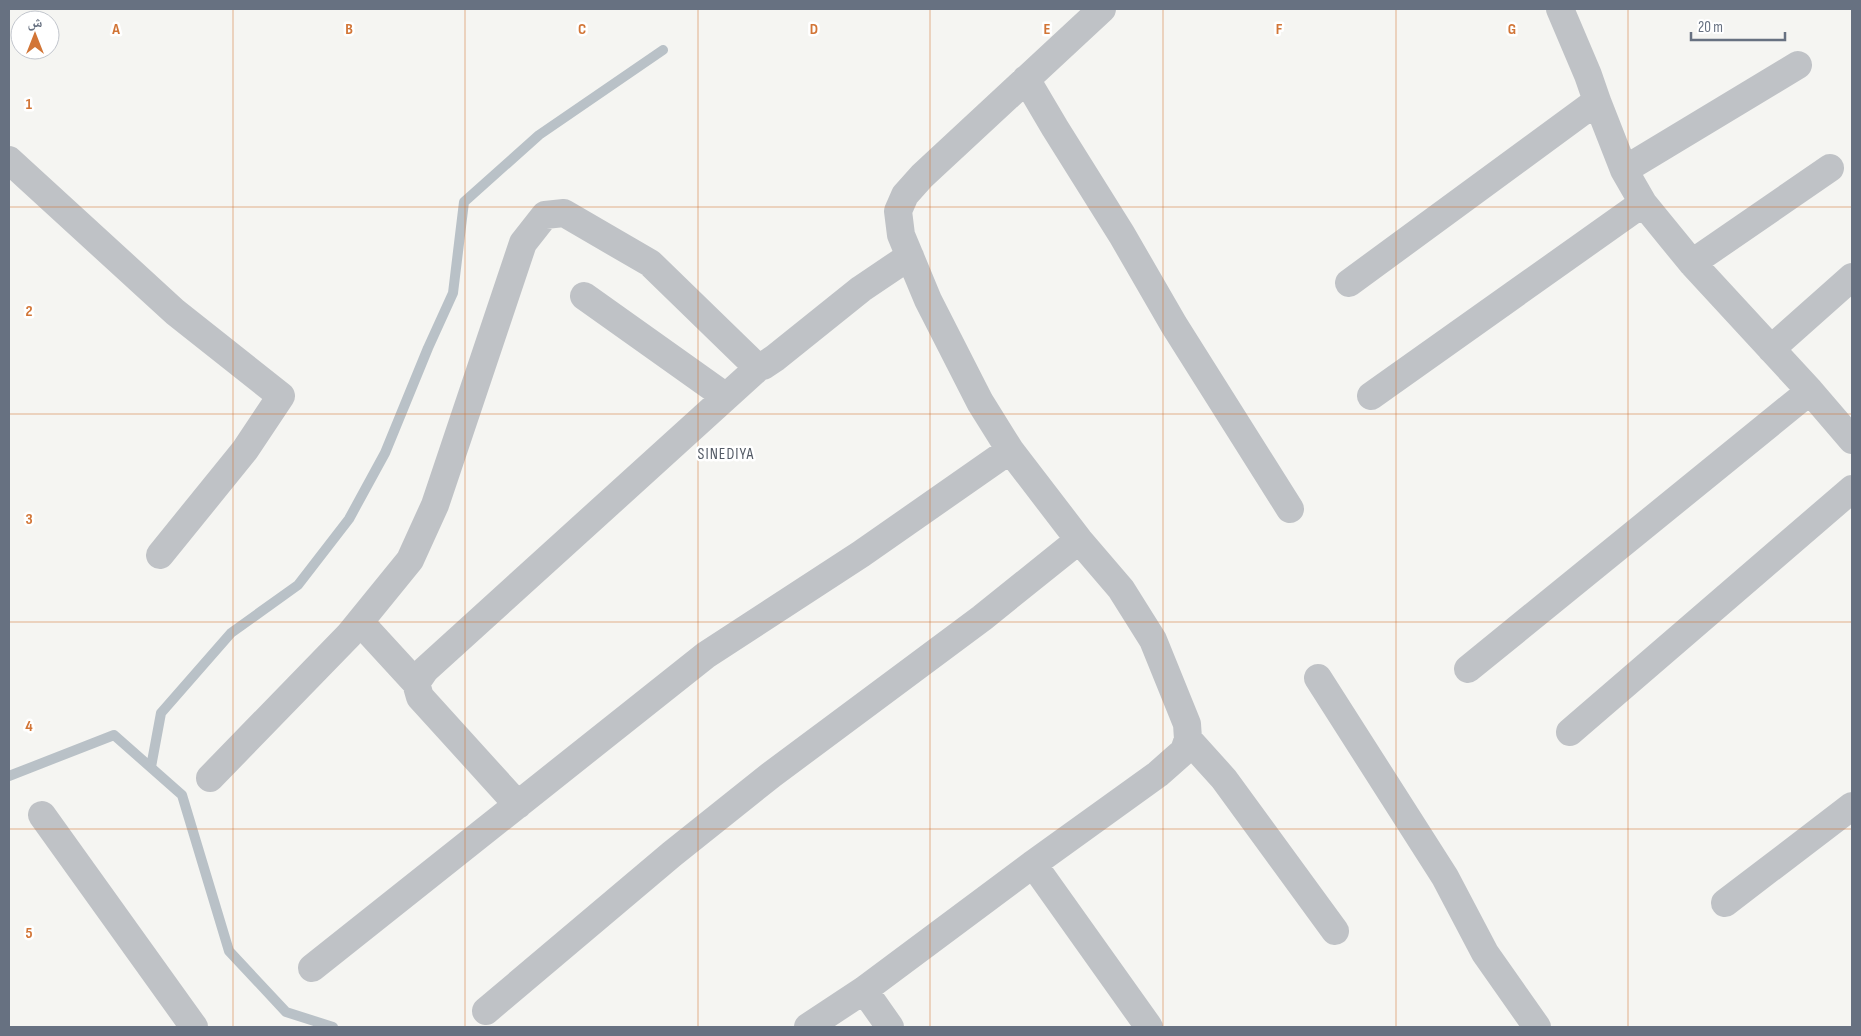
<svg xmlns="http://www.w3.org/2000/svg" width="1861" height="1036" font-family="'Sofia Sans Condensed','Noto Naskh Arabic',sans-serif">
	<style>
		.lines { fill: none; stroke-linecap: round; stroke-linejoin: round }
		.stream { stroke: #b9c1c7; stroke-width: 10 }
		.minor { stroke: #bfc2c6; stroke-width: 28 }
		.grid { fill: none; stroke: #d27536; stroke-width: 1; stroke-opacity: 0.55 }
		.labels { text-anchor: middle; stroke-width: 5; stroke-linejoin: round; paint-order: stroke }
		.neighbourhood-label { font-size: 16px; letter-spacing: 1px; fill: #545b66; stroke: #fff }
		.grid-label { font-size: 16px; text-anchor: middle; font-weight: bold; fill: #d27536; stroke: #fff; stroke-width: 5; stroke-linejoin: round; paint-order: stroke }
	</style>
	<rect width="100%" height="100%" fill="#f5f5f2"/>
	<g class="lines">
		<path class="stream" d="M151,767L161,713L231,633L298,585L349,519L385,453L428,348L453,293L464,202L539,135L663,50
			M9,776L114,735L182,795L229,951L286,1012L333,1027"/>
		<path class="minor" d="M1560,9L1588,75L1597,101L1624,170L1643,203L1692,263L1810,391L1852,440
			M1026,79L1055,128L1122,235L1174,325L1290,509
			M9,160L175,312L281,396L245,450L160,555
			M1624,170L1798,65
			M1692,263L1830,168
			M1349,283L1597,101
			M584,296L726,397
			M1771,349L1852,277
			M1371,396L1643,203
			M360,622L416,683
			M1468,669L1810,391
			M1318,678L1445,877L1485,953L1537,1027
			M1570,732L1852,489
			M1188,739L1224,779L1335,931
			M210,778L349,635L410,560L435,505L523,243L545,215L564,213L650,263L757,367L763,366L775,358L861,289L910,256
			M518,805L420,697L416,683L425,670L759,367
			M42,815L194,1027
			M1033,864L1149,1027
			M1725,903L1852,806
			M312,968L706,655L861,554L1010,450
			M864,990L890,1027
			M486,1011L672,854L771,775L982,618L1079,540
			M808,1027L864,990L1033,864L1158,774L1184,751L1188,739L1187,724L1153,640L1121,589L1079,540L1010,450L980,402L928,300L901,235L898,211L905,195L922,176L1102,9"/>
	</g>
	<path class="grid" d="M233,9V1027M465,9V1027M698,9V1027M930,9V1027M1163,9V1027M1396,9V1027M1628,9V1027M9,207H1852M9,414H1852M9,622H1852M9,829H1852"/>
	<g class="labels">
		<g class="neighbourhood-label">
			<text x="726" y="459">SINEDIYA</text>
		</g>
	</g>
	<g class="grid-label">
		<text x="116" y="34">A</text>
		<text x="349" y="34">B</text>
		<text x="582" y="34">C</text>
		<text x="814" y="34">D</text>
		<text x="1047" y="34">E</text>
		<text x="1279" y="34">F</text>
		<text x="1512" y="34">G</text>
		<text x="29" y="109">1</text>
		<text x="29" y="316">2</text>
		<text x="29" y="524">3</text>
		<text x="29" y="731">4</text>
		<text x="29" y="938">5</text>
	</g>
	<rect width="1861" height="1036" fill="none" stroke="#677181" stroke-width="20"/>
	<g transform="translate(35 35)"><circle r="24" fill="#ffffff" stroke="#c2c6cd"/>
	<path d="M0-4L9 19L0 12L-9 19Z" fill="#d27536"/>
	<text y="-8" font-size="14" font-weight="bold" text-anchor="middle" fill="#677181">ش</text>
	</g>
	<path d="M1691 32v8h94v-8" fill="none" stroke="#677181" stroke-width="2.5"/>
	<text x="1698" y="32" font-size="15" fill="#677181" stroke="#ffffff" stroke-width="4" paint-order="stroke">20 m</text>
</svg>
